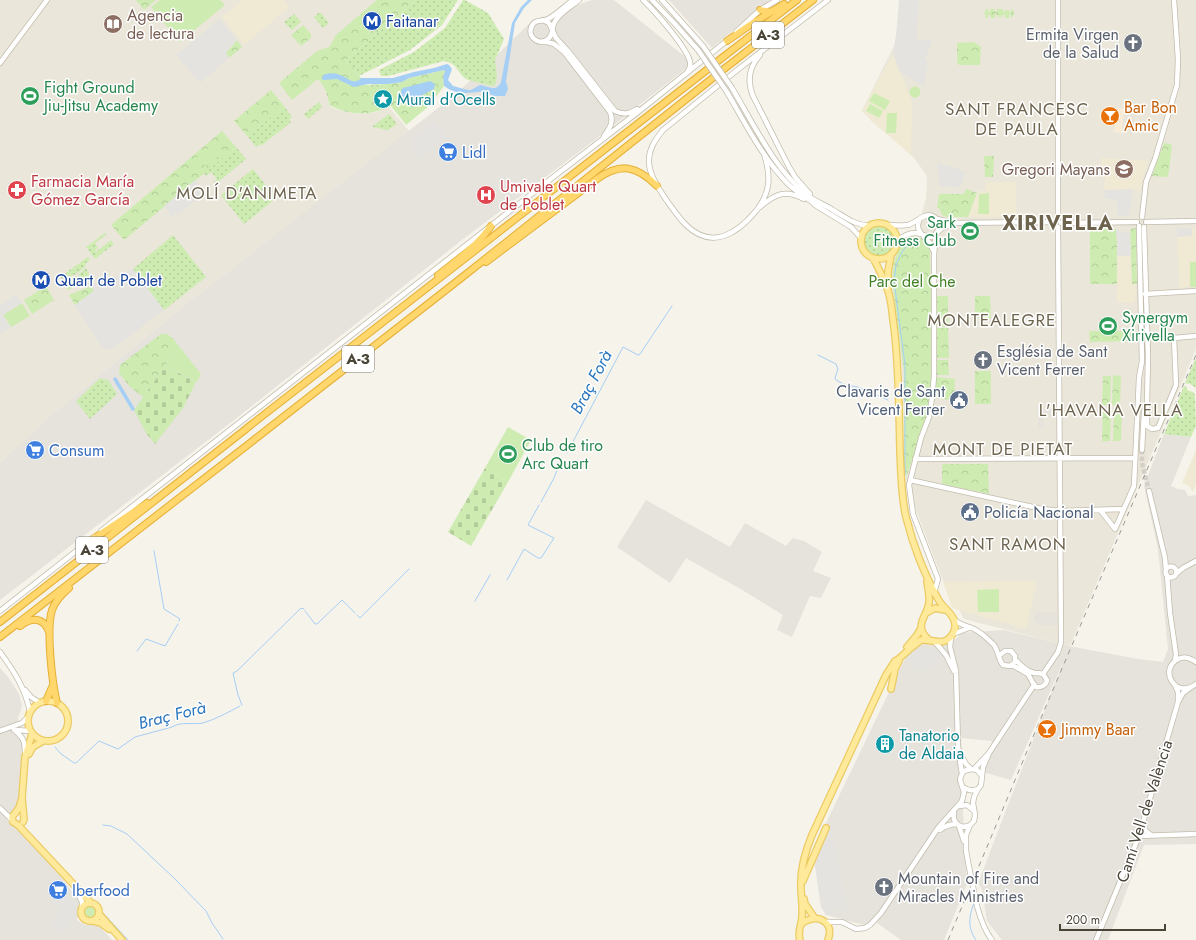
<svg xmlns="http://www.w3.org/2000/svg" width="1196" height="940" font-family="Jost,sans-serif">
	<style>
		.residential { fill: #eae6d9 }
		.commercial { fill: #f8ecd6 }
		.industrial { fill: #e6e2dc }
		.education { fill: #f0ead4 }
		.grass { fill: url(#grass-dots) }
		.cemetery { fill: url(#cemetery-stones) }
		.park { fill: url(#park-crowns) }
		.garden { fill: #ceecb2 }
		.parking { fill: #e5e3df }
		.water { fill: #a5cff5 }
		.lines { fill: none; stroke-linecap: round; stroke-linejoin: round }
		.stream { stroke: #a5cff5; stroke-width: 1 }
		.canal { stroke: #a5cff5; stroke-width: 3.5 }
		.minor-tunnel { stroke: #d4d0c7; stroke-width: 4.5; stroke-dasharray: 4.5 2; stroke-linecap: butt }
		.minor-casing { stroke: #c2bcac; stroke-width: 6 }
		.major-casing { stroke: #ebcb64; stroke-width: 8 }
		.highway-casing { stroke: #e6b035; stroke-width: 8 }
		.minor { stroke: #fff; stroke-width: 4.5 }
		.major { stroke: #ffe99b; stroke-width: 5.5 }
		.highway { stroke: #ffd76d; stroke-width: 6 }
		.rail { stroke: #999; stroke-width: 1; stroke-dasharray: 5 5; stroke-linecap: butt }
		.minor-bridge-casing { stroke: #c2bcac; stroke-width: 6; stroke-linecap: butt }
		.minor-bridge { stroke: #fff; stroke-width: 4.5 }
		.labels { text-anchor: middle; stroke-width: 3; stroke-linejoin: round; paint-order: stroke }
		.shield { fill: #fff; stroke: #817d74; stroke-width: 1 }
		.shield-label { font-size: 15px; font-weight: bold; fill: #4b4538 }
		.education-label { font-size: 16px; fill: #785e54; stroke: #fff; text-anchor: start }
		.transit-label { font-size: 16px; fill: #164399; stroke: #fff; text-anchor: start }
		.worship-label { font-size: 16px; fill: #5b616d; stroke: #fff; text-anchor: start }
		.leisure-label { font-size: 16px; fill: #27864d; stroke: #fff; text-anchor: start }
		.culture-label { font-size: 16px; fill: #0d838f; stroke: #fff; text-anchor: start }
		.food-label { font-size: 16px; fill: #c56008; stroke: #fff; text-anchor: start }
		.shop-label { font-size: 16px; fill: #366cbe; stroke: #fff; text-anchor: start }
		.health-label { font-size: 16px; fill: #be3a42; stroke: #fff; text-anchor: start }
		.park-label { font-size: 16px; fill: #438126; stroke: #fff }
		.service-label { font-size: 16px; fill: #4e5e75; stroke: #fff; text-anchor: end }
		.street-label { font-size: 16px; fill: #4b4538; stroke: #fff }
		.neighbourhood-label { font-size: 17px; letter-spacing: 1px; fill: #6e644e; stroke: #fff }
		.water-label { font-size: 17px; font-style: italic; fill: #2976be; stroke: #fff }
		.district-label { font-size: 20px; font-weight: bold; letter-spacing: 1px; fill: #6e644e; stroke: #fff }
	</style>
	<defs>
		<pattern id="grass-dots" width="8" height="8" patternUnits="userSpaceOnUse"><rect width="8" height="8" fill="#ceecb2"/><path d="M2 2h.1M6 6h.1" fill="none" stroke="#b2cc9a" stroke-width="1.8" stroke-linecap="round"/></pattern>
		<pattern id="cemetery-stones" width="16" height="16" patternUnits="userSpaceOnUse"><rect width="16" height="16" fill="#ceecb2"/><path d="M2 7V4a2 2 0 0 1 4 0v3zM10 15v-3a2 2 0 0 1 4 0v3z" fill="#b2cc9a"/></pattern>
		<pattern id="park-crowns" width="20" height="18" patternUnits="userSpaceOnUse"><rect width="20" height="18" fill="#ceecb2"/><path d="M2 6a3 3 0 1 1 6 0M12 15a3 3 0 1 1 6 0" fill="none" stroke="#b2cc9a"/></pattern>
	</defs>
	<rect width="100%" height="100%" fill="#f6f3eb"/>
	<path class="residential" d="M0,0H416L346,60L324,86L328,98L329,106L333,108L338,110L359,114L376,112L389,107L409,131L179,310L48,418L0,463Z
		M907,0H1196V349L1070,646L964,619L941,576L906,484L902,368L888,277L890,262L906,239L916,236L926,198L927,176L914,158L862,110L902,30Z"/>
	<path class="commercial" d="M1117,108L1124,109L1122,133L1114,132Z"/>
	<path class="industrial" d="M592,0H614L693,63L596,139L467,236L238,417L0,600V463L48,418L179,310L456,94L532,21Z
		M669,0H770L712,48Z
		M1038,409H1052L1054,412V416L1043,417V428H1038Z
		M1164,434L1191,437L1171,486L1178,489L1185,490L1188,496L1196,495V844L1144,845L1108,940H1002L987,921L982,890L978,883L1064,660L1011,780L983,772L992,741L961,738L962,752V794L967,884L944,940H901L877,923L864,925L826,915L821,907L813,850L905,659L915,647L924,644L956,639L961,633L1004,630L1074,647L1138,659L1163,662L1168,649L1158,549L1144,486Z
		M646,500L730,547L745,523L786,546L793,538L804,541L822,552L813,571L831,578L821,598L810,596L792,637L777,630L783,615L744,591L686,558L670,583L617,547Z
		M1035,612H1057V625H1038V623L1034,621Z
		M0,668L8,677L19,694L22,706L18,718L23,745L18,806L7,820L27,838L60,873L61,877L74,894L79,898L81,904L77,920L85,925H95L101,928L112,940H0Z"/>
	<path class="education" d="M243,0H284L289,7L244,45L222,17Z
		M893,53L912,102L911,155L870,120L869,118L862,111Z
		M1101,158L1148,161L1142,181L1141,191L1131,189L1104,190L1105,177H1102Z
		M986,182H1016V217H968L978,191H985Z
		M1177,228H1196V287L1179,288Z
		M1117,256H1131L1132,284H1136L1135,303L1117,302Z
		M1196,450V485L1193,492L1189,486L1182,483Z
		M1037,581L1026,629L952,608L943,582Z"/>
	<path class="grass" d="M416,0H458L442,25L410,50L359,76L346,60Z
		M463,0H465L488,13L504,39L495,60L497,77L495,85L491,86C485,84 470,81 466,79C457,73 459,64 444,61L388,76H381L379,70L414,52L445,28Z
		M320,12L329,23L323,28L314,17Z
		M294,14L301,22L292,30L284,22Z
		M319,102L322,107L308,119L304,114Z
		M284,106L292,117L289,120L291,122L261,146L260,144L256,147L248,137Z
		M389,114L397,124L388,130L372,127Z
		M236,147L246,159L217,183L216,181L212,183L217,179L211,172L206,176L204,173Z
		M253,169L276,198L244,224L221,195Z
		M864 241a15 15 0 1 1 30 0a15 15 0 1 1-30 0Z
		M105,233L106,235L95,243L98,248L95,250L96,252L111,240L114,244L95,259L86,247Z
		M173,235L206,277L164,310L133,269Z
		M88,257L90,260L85,264L86,266L76,274L62,279L60,277Z
		M86,268L92,280L85,283L78,275Z
		M76,276L83,283L68,290L63,280Z
		M1196,358V388L1189,383L1188,384L1185,383Z
		M100,378L103,379L108,380L117,394L90,419L76,401Z
		M1184,386L1187,387V390L1193,392L1195,395L1196,426L1191,437L1164,434Z"/>
	<path class="cemetery" d="M165,366L196,382L183,408L155,444L146,433L134,410Z
		M485,468L508,482L471,546L448,532Z"/>
	<path class="park" d="M136,0H156L144,10Z
		M377,0H416L346,60L361,78L364,85L388,84L402,82L409,78L444,70L445,71L443,77L444,86L429,106L406,125L391,106C371,116 349,116 329,105C328,95 325,87 318,79L292,100L279,83L317,51L329,47L331,44L336,35Z
		M986,9H988V12H990V9H995V12H997V9H1003V12H1005V10H1009V12H1011V9L1013,10L1014,13L1013,15L1014,16L1011,18V15H1009V18H1005V15H1002V17H998V15H995V18H991L990,15H988V18H986L985,17L986,15L984,14Z
		M303,25L311,34V38L301,46L291,35Z
		M237,40L242,47L229,58L226,53Z
		M974,42L981,47L980,65H959L957,62V43Z
		M909.5 92a5.5 5.5 0 1 1 11 0a5.5 5.5 0 1 1-11 0Z
		M271,90L284,106L248,137L234,121Z
		M222,131L236,147L124,240L111,225Z
		M1164,143L1171,144V146L1172,147L1168,177L1152,176Z
		M984,156H994L993,177H985Z
		M966,189L977,193L968,217H946L942,215L939,208H937L939,194H964Z
		M1136,228L1137,284H1132L1130,229Z
		M1090,229H1116V238H1117V284H1090Z
		M912,236C922,237 928,241 930,251L933,376L927,416L907,475L904,473V372L892,280L894,263L902,241L905,238Z
		M46,286L54,300L32,314L24,300Z
		M91,286L94,291L75,305L69,295Z
		M937,296H948V327H935L936,323H937V301H936Z
		M975,296H990L991,318H975Z
		M936,328H948L949,358H936L937,331Z
		M1089,331H1138L1137,341L1090,342Z
		M161,334C170,332 174,340 179,346L143,397L130,387L119,373L120,365Z
		M936,360H948L949,375H936Z
		M975,371H991V404H975Z
		M1113,375L1121,376L1120,405H1112Z
		M1103,376H1111L1110,405H1102Z
		M935,377L955,379L954,400L933,398Z
		M1103,411L1111,412L1110,441H1102Z
		M1114,411L1122,412L1121,441H1113Z
		M942,464H988L989,494L942,484Z"/>
	<path class="garden" d="M160,0H220L225,5L180,42L151,7Z
		M874,93L890,101L885,110L869,101Z
		M870,104L883,111L879,118L866,111Z
		M887,113H897L896,133H886Z
		M210,147L218,156L206,166L196,158Z
		M989,193V214H978L979,194Z
		M1190,262H1196V287H1190Z
		M22,303L30,316L11,327L3,315Z
		M179,346L201,374L197,382L165,366Z
		M508,427L531,440L508,482L485,468Z
		M999,589V612H978L977,590Z
		M83 912a7 7 0 1 1 14 0a7 7 0 1 1-14 0Z"/>
	<path class="parking" d="M899,0H919L917,40H932L925,59L928,63L924,87L899,71L893,53L896,35Z
		M220,19L237,40L226,53L229,58L200,83L176,55Z
		M434,121L447,138L421,159L411,146V140Z
		M937,162L966,172L960,187L939,186Z
		M195,180L205,192L177,216L176,214L172,217L164,206Z
		M1131,189L1133,190L1129,216H1118L1117,199H1105L1104,190Z
		M1177,228H1192V236L1177,237Z
		M1116,229H1118L1120,233L1130,232L1131,255L1117,256V238H1116Z
		M133,269L164,310L111,350L102,348L75,305L94,291L91,286Z
		M16,294L22,303L3,315L11,327L0,334V305Z
		M913,649H935L940,653L942,658L935,668L910,669V660L907,658Z
		M828,825L832,828L847,912L841,911L834,907L833,913L826,915L821,907L814,859Z
		M62,888L77,904L76,915L62,933L50,924L61,910L51,902Z"/>
	<path class="water" d="M528,0H532L524,8L515,23L506,81L508,89L505,96H493L485,91C471,93 457,96 444,86L443,77L445,71L444,70L409,78L402,82L388,84H368L354,87L337,79L323,80L322,79L323,75C341,68 349,84 356,81C358,81 360,79 361,78H393L414,72L434,68L447,64L449,65L452,69L448,80L453,86L468,90H471L480,85C489,86 496,93 501,82L512,23L521,7Z
		M430,81L435,84L434,89L417,98L413,107L410,106L411,104L401,95V90L403,88Z"/>
	<g class="lines">
		<path class="stream" d="M818,355L836,364L838,369L835,378L836,380L845,385L858,387L888,400
			M567,453L623,347L638,355L640,354L672,306
			M905,476V365L894,281L896,265L902,252L910,241
			M541,502L554,478L562,458
			M154,551L164,609L180,619L179,621
			M507,580L524,549L538,558H541L554,538L528,525L539,505
			M475,601L490,575
			M305,611L315,624H317L342,600L355,613
			M357,615L360,618L409,569
			M137,651L146,639L165,646L178,624
			M242,705L238,695L233,673L237,671L301,608L304,609
			M55,747L60,753L74,763H76L99,741L118,749L135,737L172,727C182,721 194,725 203,723C216,719 229,712 240,706
			M103,825L111,826L127,834L175,879L206,911L212,923L223,939
			M63,869L91,898
			M974,903C969,917 967,927 976,940
			M103,913L128,940"/>
		<path class="canal" d="M115,379L133,409"/>
		<path class="minor-tunnel" d="M1142,450V463L1149,491"/>
		<g class="minor-casing">
			<path id="minor" d="M573,0C565,6 557,14 548,19C542,22 534,18 531,28C528,38 540,46 548,39C554,35 551,26 556,20C561,12 572,6 579,0
				M643,0C654,10 688,49 690,62C691,66 690,68 688,71
				M652,0L675,24L698,50
				M662,0L703,46
				M543,20L549,23L556,38L568,51L615,111C624,115 629,114 637,109
				M736,32L760,10L777,0
				M541,42H547L554,44L564,52L610,112C614,122 610,128 604,136
				M760,55C749,67 747,81 753,96L789,167L795,177L810,194
				M0,63L47,0
				M732,88C753,123 775,170 807,195C815,201 825,205 833,210C845,217 855,225 869,226
				M727,92C745,123 762,157 788,184C796,192 808,198 817,206
				M764,154C771,176 771,192 756,211C737,234 712,250 686,225C679,218 673,209 667,201C660,190 650,177 649,163C648,150 655,140 663,130L736,71L828,0
				M815,205L851,227L861,238
				M760,207C775,194 785,189 804,199
				M1142,217L1146,182L1155,159L1177,85L1178,59L1174,0
				M937,219L954,223L1054,222
				M1058,220V0
				M919,221C917,226 918,229 921,234
				M1146,222L1196,221
				M1061,223L1137,222
				M888,225C894,225 902,226 908,225C915,223 919,218 925,216C934,213 940,221 939,229L934,236C928,238 926,236 921,234C912,231 904,235 897,241
				M938,232L942,228L954,223
				M924,237L930,243L933,250
				M1145,294L1196,291
				M1147,407V426L1152,429L1158,428L1176,385L1174,338L1196,336
				M1142,450L1144,412L1147,404L1148,357L1144,227
				M915,459L1135,458
				M910,480L1042,509L1061,511L1123,509
				M1149,491L1165,558L1166,570
				M1101,511L1115,529
				M1115,529L1134,486L1139,378L1142,361L1139,226
				M101,531L552,178L638,112L729,39
				M1165.5 572a5.5 5.5 0 1 1 11 0a5.5 5.5 0 1 1-11 0Z
				M1176,574L1183,568L1196,561
				M1167,575L1170,613L1176,654L1175,661
				M934,593L938,579L913,514L909,485L921,438L929,417L932,398L934,377V254L936,233
				M0,611L94,537
				M954,620C961,625 967,626 974,629C981,632 989,640 994,645C999,652 998,659 1003,665L1010,666L1015,662V656L1011,651H1005L1000,655
				M953,634L969,628
				M951,637L950,647L956,671L958,746L962,774
				M935,642L946,655L954,671
				M0,652C14,671 25,688 30,712
				M1196,662C1190,658 1185,656 1178,659C1158,670 1176,700 1196,684
				M1012,665L1028,674L1033,683L1036,687C1042,688 1046,685 1047,680L1043,674C1040,673 1037,673 1034,673C1026,671 1020,665 1015,659
				M1043,674L1058,652L1061,642L1058,227
				M25,690L31,697L40,703
				M1178,702L1183,693L1190,688
				M14,730C23,737 25,741 25,752
				M16,730L30,731
				M0,731L22,723L28,717
				M960,754L966,764L971,769
				M974,769L989,753L1034,685
				M963,787C969,791 972,791 978,789
				M959,806L967,805L973,810
				M0,808L12,820
				M954,812C952,823 960,830 970,825
				M1143,825L1146,831L1151,835
				M959,826L964,841
				M940,830C945,826 950,824 957,824
				M1139,836L1196,834
				M966,851L969,867
				M966,852V835L970,825L974,821L975,815L973,803L974,797L978,789L981,785L983,767L989,753
				M76,888L82,902V907
				M977,906C980,917 984,930 992,940
				M825,922H842L856,929L865,928L870,925L881,913L938,828L962,801L964,792L961,783L960,779L962,774L964,771L971,769L977,770L981,775
				M1096,940L1139,836L1178,702V692L1175,685"/>
		</g>
		<g class="major-casing">
			<path id="major" d="M861 241a18 18 0 1 1 36 0a18 18 0 1 1-36 0Z
				M873,258C879,269 884,279 888,291C892,302 892,315 894,327C899,368 899,410 900,451C901,473 901,496 906,517C913,545 924,574 938,599C942,607 952,613 954,620C956,625 955,631 952,635C944,647 932,639 921,640L912,647L894,663
				M888,287V272L891,255
				M927,582C928,589 930,596 929,603C926,619 913,625 929,640
				M926,613L935,608L945,610
				M907,647L917,635L921,628
				M891,689L895,669L899,661
				M28 721a20 20 0 1 1 40 0a20 20 0 1 1-40 0Z
				M29,754L33,747L43,741
				M22,798L19,808L12,817L13,822L18,825L33,841L91,903
				M23,822L24,819L22,798L25,757L32,734
				M803,881L826,828
				M804,899L805,904L814,917
				M81 912a9 9 0 1 1 18 0a9 9 0 1 1-18 0Z
				M99,914L122,940
				M93,921L101,923L109,929
				M801,924C816,912 835,921 828,940
				M800,940C797,931 802,924 802,916C803,906 801,897 801,887C800,869 805,852 812,835L886,675L895,661"/>
		</g>
		<g class="highway-casing">
			<path id="highway" d="M760,10L771,12
				M727,41L750,25L784,4
				M718,61L797,0
				M724,69L813,0
				M486,262L597,179C621,162 637,166 657,186
				M438,275C457,260 477,246 491,226
				M247,428L708,69
				M255,439L460,279L714,77
				M93,539L147,503
				M0,622L246,429
				M20,626C32,617 44,617 49,632
				M0,637L254,440
				M46,701L53,685
				M57,703C52,683 46,629 52,610C55,601 62,594 69,588"/>
		</g>
		<use href="#minor" class="minor"/>
		<use href="#major" class="major"/>
		<use href="#highway" class="highway"/>
		<path class="rail" d="M948,940L1046,706L1196,355"/>
		<g class="minor-bridge-casing">
			<path id="minor-bridge" d="M703,46L732,88
				M698,50L727,92
				M969,867L977,906"/>
		</g>
		<use href="#minor-bridge" class="minor-bridge"/>
	</g>
	<defs>
		<g id="metro-disc" transform="scale(1)"><circle r="9.5" fill="#1a4fb4" stroke="#fff"/><path d="M-5.5 5V-5H-3L0 0L3-5H5.5V5H3V-.5L0 4L-3-.5V5Z" fill="#fff"/></g>
		<g id="library-disc" transform="scale(1)"><circle r="9.5" fill="#8d6e63" stroke="#fff"/><path d="M-6-4Q-3-5.5-.7-3.5V5Q-3 3-6 4ZM6-4Q3-5.5 .7-3.5V5Q3 3 6 4Z" fill="#fff"/></g>
		<g id="church-disc" transform="scale(1)"><circle r="9.5" fill="#6b7280" stroke="#fff"/><path d="M-1.2-6h2.4v3.5h3.3v2.4h-3.3V6h-2.4V-.1h-3.3v-2.4h3.3Z" fill="#fff"/></g>
		<g id="stadium-disc" transform="scale(1)"><circle r="9.5" fill="#2e9e5b" stroke="#fff"/><path d="M0-5a6.5 5 0 1 0 0 10a6.5 5 0 1 0 0-10ZM-3.5-1.8h7v3.6h-7Z" fill="#fff"/></g>
		<g id="sight-disc" transform="scale(1)"><circle r="9.5" fill="#0f9aa8" stroke="#fff"/><path d="M0-6L1.8-2.2L6-1.7L2.9 1.2L3.7 5.4L0 3.3L-3.7 5.4L-2.9 1.2L-6-1.7L-1.8-2.2Z" fill="#fff"/></g>
		<g id="bar-disc" transform="scale(1)"><circle r="9.5" fill="#e8710a" stroke="#fff"/><path d="M-6-5H6L.8 .8V4.5H3.5V6h-7V4.5H-.8V.8Z" fill="#fff"/></g>
		<g id="supermarket-disc" transform="scale(1)"><circle r="9.5" fill="#3f7fe0" stroke="#fff"/><path d="M-6-5.5h2.5l.6 2H6L4.5 2H-2.5L-4.4-4H-6ZM-1.5 3.2a1.3 1.3 0 1 0 .1 0ZM3 3.2a1.3 1.3 0 1 0 .1 0Z" fill="#fff"/></g>
		<g id="school-disc" transform="scale(1)"><circle r="9.5" fill="#8d6e63" stroke="#fff"/><path d="M0-5L7-2L0 1L-7-2ZM-4 1L0 2.5L4 1V4Q0 6-4 4Z" fill="#fff"/></g>
		<g id="pharmacy-disc" transform="scale(1)"><circle r="9.5" fill="#e0444e" stroke="#fff"/><path d="M-2-6h4v4h4v4h-4v4h-4v-4h-4v-4h4Z" fill="#fff"/></g>
		<g id="hospital-disc" transform="scale(1)"><circle r="9.5" fill="#e0444e" stroke="#fff"/><path d="M-5-5h3v3.5h4V-5h3V5h-3V1.5h-4V5h-3Z" fill="#fff"/></g>
		<g id="civic-disc" transform="scale(1)"><circle r="9.5" fill="#5c6f8a" stroke="#fff"/><path d="M-.6-6.5H3V-4.5H.6V-3L4-1V1h2V6H-6V1h2V-1L-.6-3ZM-1.2 2.5V6h2.4V2.5Z" fill="#fff"/></g>
		<g id="building-disc" transform="scale(1)"><circle r="9.5" fill="#0f9aa8" stroke="#fff"/><path d="M-4-6H4V6H1V3H-1V6H-4ZM-2.5-4.3h1.7v1.8h-1.7ZM.8-4.3h1.7v1.8H.8ZM-2.5-1h1.7V.8h-1.7ZM.8-1h1.7V.8H.8Z" fill="#fff"/></g>
	</defs>
	<g fill-rule="evenodd">
		<use href="#metro-disc" x="372" y="21"/>
		<use href="#library-disc" x="113" y="24"/>
		<use href="#church-disc" x="1133" y="43"/>
		<use href="#stadium-disc" x="30" y="96"/>
		<use href="#sight-disc" x="383" y="99"/>
		<use href="#bar-disc" x="1110" y="116"/>
		<use href="#supermarket-disc" x="448" y="152"/>
		<use href="#school-disc" x="1124" y="169"/>
		<use href="#pharmacy-disc" x="17" y="190"/>
		<use href="#hospital-disc" x="486" y="195"/>
		<use href="#stadium-disc" x="970" y="231"/>
		<use href="#metro-disc" x="41" y="280"/>
		<use href="#stadium-disc" x="1108" y="326"/>
		<use href="#church-disc" x="983" y="360"/>
		<use href="#civic-disc" x="959" y="400"/>
		<use href="#supermarket-disc" x="35" y="450"/>
		<use href="#stadium-disc" x="508" y="454"/>
		<use href="#civic-disc" x="970" y="512"/>
		<use href="#bar-disc" x="1047" y="729"/>
		<use href="#building-disc" x="885" y="744"/>
		<use href="#church-disc" x="884" y="887"/>
		<use href="#supermarket-disc" x="58" y="890"/>
	</g>
	<g class="labels">
		<g class="shield">
			<rect x="752" y="22" width="32" height="26" rx="3"/>
			<rect x="342" y="346" width="32" height="26" rx="3"/>
			<rect x="76" y="537" width="32" height="26" rx="3"/>
		</g>
		<g class="shield-label">
			<text x="768" y="40">A-3</text>
			<text x="358" y="364">A-3</text>
			<text x="92" y="555">A-3</text>
		</g>
		<g class="education-label">
			<text x="127" y="21">Agencia<tspan x="127" dy="18">de lectura</tspan></text>
			<text x="1110" y="175" text-anchor="end">Gregori Mayans</text>
		</g>
		<g class="transit-label">
			<text x="386" y="27">Faitanar</text>
			<text x="55" y="286">Quart de Poblet</text>
		</g>
		<g class="worship-label">
			<text x="1119" y="40" text-anchor="end">Ermita Virgen<tspan x="1119" dy="18">de la Salud</tspan></text>
			<text x="997" y="357">Església de Sant<tspan x="997" dy="18">Vicent Ferrer</tspan></text>
			<text x="898" y="884">Mountain of Fire and<tspan x="898" dy="18">Miracles Ministries</tspan></text>
		</g>
		<g class="leisure-label">
			<text x="44" y="93">Fight Ground<tspan x="44" dy="18">Jiu-Jitsu Academy</tspan></text>
			<text x="956" y="228" text-anchor="end">Sark<tspan x="956" dy="18">Fitness Club</tspan></text>
			<text x="1122" y="323">Synergym<tspan x="1122" dy="18">Xirivella</tspan></text>
			<text x="522" y="451">Club de tiro<tspan x="522" dy="18">Arc Quart</tspan></text>
		</g>
		<g class="culture-label">
			<text x="397" y="105">Mural d'Ocells</text>
			<text x="899" y="741">Tanatorio<tspan x="899" dy="18">de Aldaia</tspan></text>
		</g>
		<g class="food-label">
			<text x="1124" y="113">Bar Bon<tspan x="1124" dy="18">Amic</tspan></text>
			<text x="1061" y="735">Jimmy Baar</text>
		</g>
		<g class="shop-label">
			<text x="462" y="158">Lidl</text>
			<text x="49" y="456">Consum</text>
			<text x="72" y="896">Iberfood</text>
		</g>
		<g class="health-label">
			<text x="31" y="187">Farmacia María<tspan x="31" dy="18">Gómez García</tspan></text>
			<text x="500" y="192">Umivale Quart<tspan x="500" dy="18">de Poblet</tspan></text>
		</g>
		<g class="park-label">
			<text x="912" y="287">Parc del Che</text>
		</g>
		<g class="service-label">
			<text x="945" y="397">Clavaris de Sant<tspan x="945" dy="18">Vicent Ferrer</tspan></text>
			<text x="984" y="518" text-anchor="start">Policía Nacional</text>
		</g>
		<g class="street-label">
			<text transform="translate(1144 811) rotate(-72)" y="6">Camí Vell de València</text>
		</g>
		<g class="neighbourhood-label">
			<text x="1017" y="115">SANT FRANCESC<tspan x="1017" dy="20">DE PAULA</tspan></text>
			<text x="247" y="199">MOLÍ D'ANIMETA</text>
			<text x="992" y="326">MONTEALEGRE</text>
			<text x="1111" y="416">L'HAVANA VELLA</text>
			<text x="1003" y="455">MONT DE PIETAT</text>
			<text x="1008" y="550">SANT RAMON</text>
		</g>
		<g class="water-label">
			<text transform="translate(591 382) rotate(-62)" y="6">Braç Forà</text>
			<text transform="translate(172 715) rotate(-14)" y="6">Braç Forà</text>
		</g>
		<g class="district-label">
			<text x="1058" y="230">XIRIVELLA</text>
		</g>
	</g>
	<path d="M1060 924v6h105v-6" fill="none" stroke="#4b4538" stroke-width="2"/>
	<text x="1066" y="924" font-size="12" fill="#4b4538" stroke="#ffffff" stroke-width="3" paint-order="stroke">200 m</text>
</svg>
